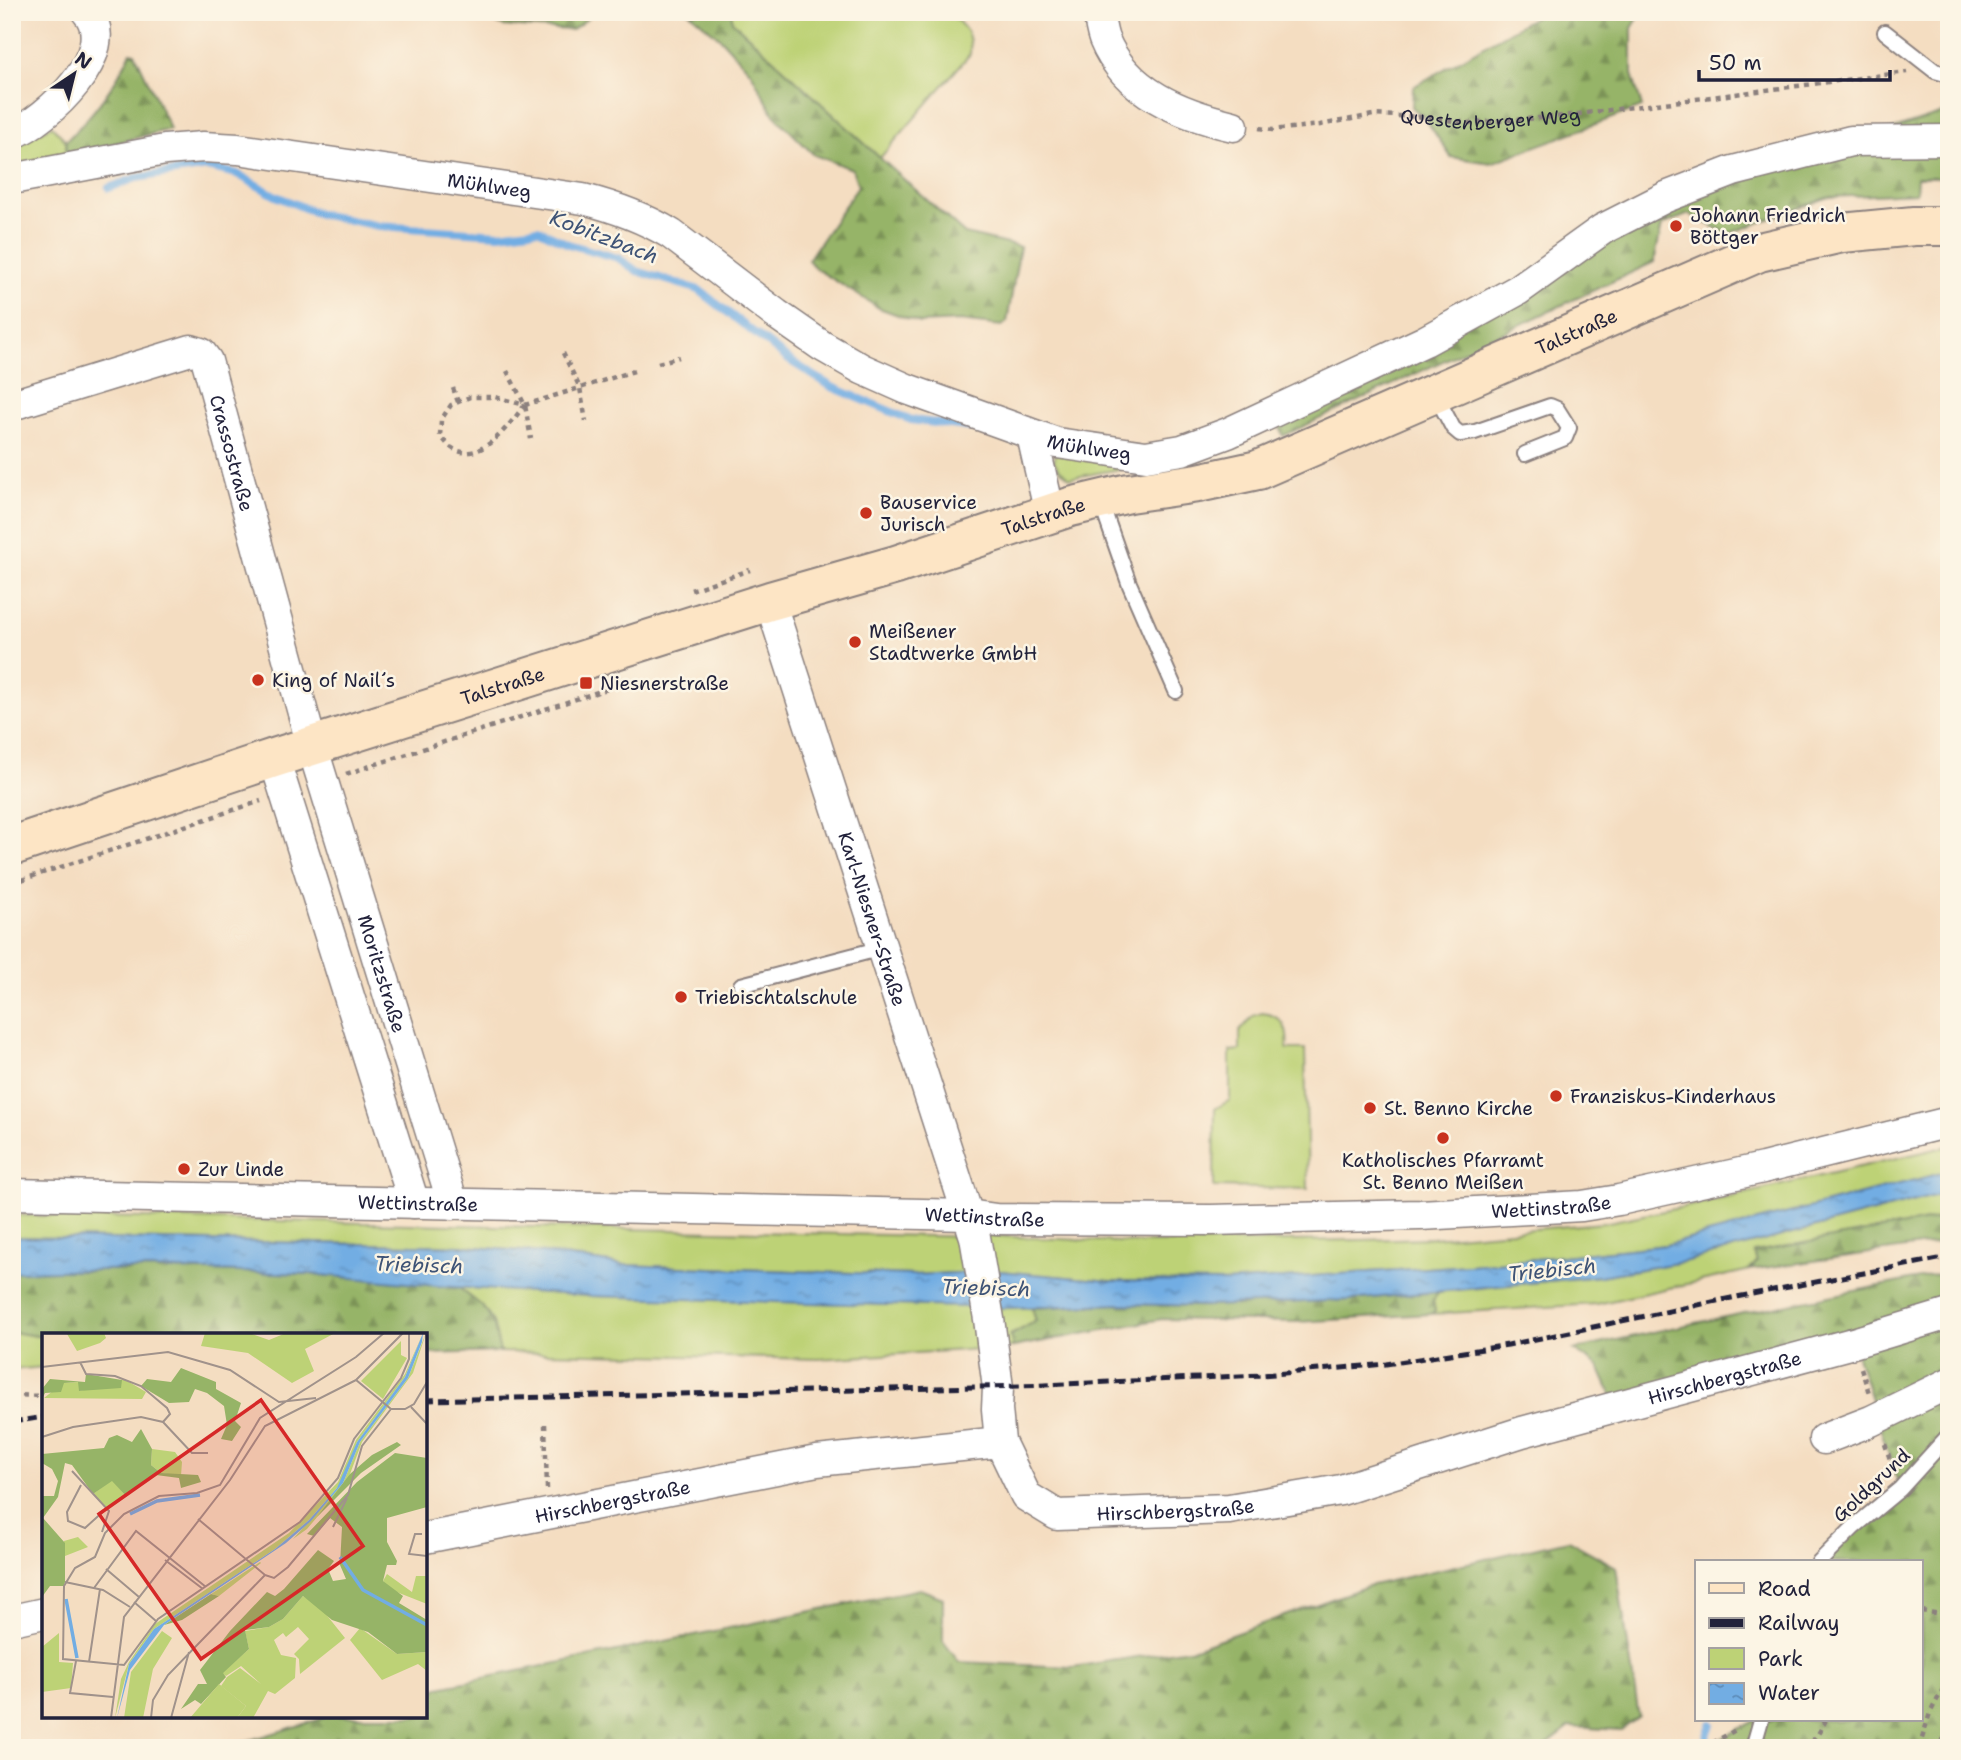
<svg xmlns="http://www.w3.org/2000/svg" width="1961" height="1760" font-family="'Shantell Sans',sans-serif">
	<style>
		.green { fill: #bdd276; stroke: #707a58; stroke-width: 2 }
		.forest { fill: url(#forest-firs); stroke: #5c6b51; stroke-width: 2 }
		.water { fill: url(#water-ripples); stroke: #4a688f; stroke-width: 2 }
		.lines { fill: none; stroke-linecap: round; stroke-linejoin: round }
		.stream { stroke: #72ade3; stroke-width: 8 }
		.service-casing { stroke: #8b807e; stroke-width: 18 }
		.minor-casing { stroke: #8b807e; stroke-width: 33 }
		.secondary-casing { stroke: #8b807e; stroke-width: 42 }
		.path { stroke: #8b807e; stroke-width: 4.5; stroke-dasharray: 5 5; stroke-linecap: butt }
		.service { stroke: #fff; stroke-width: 14 }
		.minor { stroke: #fff; stroke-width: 30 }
		.secondary { stroke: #fde5c5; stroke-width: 38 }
		.rail { stroke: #22223b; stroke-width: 5; stroke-dasharray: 10 5; stroke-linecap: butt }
		.poi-dot { fill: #c8321e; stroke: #fcf5e5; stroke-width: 2.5 }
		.labels { text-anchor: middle; stroke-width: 5; stroke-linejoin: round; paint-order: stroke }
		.street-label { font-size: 19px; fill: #22223b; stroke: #fcf5e5 }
		.poi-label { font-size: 19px; fill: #22223b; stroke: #fcf5e5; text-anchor: start }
		.water-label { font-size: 21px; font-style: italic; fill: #3e5376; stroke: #fcf5e5 }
		.inset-river { fill: none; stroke: #72ade3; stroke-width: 3.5 }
		.inset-road { fill: none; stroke: #a0928b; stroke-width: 2 }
		.view { fill: #d62828; fill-opacity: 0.15; stroke: #d62828; stroke-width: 3.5 }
		.inset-edge { fill: none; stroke: #22223b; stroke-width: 3.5 }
	</style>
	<defs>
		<pattern id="forest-firs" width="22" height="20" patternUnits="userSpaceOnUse" patternTransform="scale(1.75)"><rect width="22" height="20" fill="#96b467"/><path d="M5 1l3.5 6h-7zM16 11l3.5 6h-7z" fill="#7a9256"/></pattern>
		<pattern id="water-ripples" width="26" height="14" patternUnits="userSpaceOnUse" patternTransform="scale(1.75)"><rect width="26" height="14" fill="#72ade3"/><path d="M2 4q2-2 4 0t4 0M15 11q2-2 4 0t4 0" fill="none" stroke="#5d8cb9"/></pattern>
	</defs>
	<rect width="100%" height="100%" fill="#fcf5e5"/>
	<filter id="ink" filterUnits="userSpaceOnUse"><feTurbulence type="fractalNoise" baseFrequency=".0143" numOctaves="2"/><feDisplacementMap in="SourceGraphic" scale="14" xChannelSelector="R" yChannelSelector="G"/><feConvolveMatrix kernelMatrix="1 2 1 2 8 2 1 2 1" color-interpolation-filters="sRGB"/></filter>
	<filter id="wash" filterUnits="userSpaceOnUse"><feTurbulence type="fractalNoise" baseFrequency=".00686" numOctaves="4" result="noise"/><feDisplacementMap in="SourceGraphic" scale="28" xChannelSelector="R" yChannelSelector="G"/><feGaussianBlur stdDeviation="1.57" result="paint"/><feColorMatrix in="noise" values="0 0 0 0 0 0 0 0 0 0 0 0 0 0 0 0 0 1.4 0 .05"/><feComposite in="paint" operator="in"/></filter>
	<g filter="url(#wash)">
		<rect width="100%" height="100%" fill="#f4ddc1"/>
		<path class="green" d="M732,12H948C964,27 972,31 970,54L880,158L732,21Z
			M52,126L66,141V156L12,167V145Z
			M1056,453L1131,467L1070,478L1059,469L1054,461Z
			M1262,1013C1284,1015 1289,1030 1287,1049H1305L1308,1189L1214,1187L1215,1109L1230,1100V1051L1240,1050V1031L1253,1016Z
			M1949,1146V1171L1666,1245L1497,1263L1225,1282L1111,1281L1000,1271L913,1275L622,1265L544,1253L465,1246L12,1237V1215L975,1237L998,1236L1140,1243L1361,1240L1432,1238L1603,1223L1709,1202Z
			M1949,1192V1217L1754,1253L1757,1262L1750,1270L1597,1304L1431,1314L1435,1311L1433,1301L1438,1292L1600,1276L1683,1262Z
			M458,1287L590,1296L1032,1308L1036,1321L1010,1335L1013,1347L818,1359L500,1352C491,1316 487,1310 458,1287Z
			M12,1332L44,1337V1367L12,1370Z"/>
		<path class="forest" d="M469,12H596L572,30L503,26Z
			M689,12H732V21L880,158L965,234L1020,247L1007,322L1002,326L960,321L920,323L879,308L815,268L808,260L858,186L852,169L814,155L774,115L751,72L722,40Z
			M1543,12H1642L1632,28V74L1642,107L1491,163L1451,157L1424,117L1412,107L1413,87Z
			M131,52L135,53L170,129L66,156V141C93,115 115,86 131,52Z
			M1949,111V177H1917L1916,193L1829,197L1728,234L1689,214L1662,225L1654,262L1283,436L1278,423L1630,219L1776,167Z
			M1949,1217V1242L1750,1270L1757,1262L1754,1252Z
			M147,1269L310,1274L458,1287L482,1306L493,1322L500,1352L425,1354V1335H279L254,1331L194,1335H44V1337L12,1332V1272Z
			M1949,1272V1748H1704L1756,1720H1921V1562H1819L1900,1489L1853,1344L1617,1407L1599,1367L1574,1350C1698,1320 1824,1298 1949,1272Z
			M1438,1292L1433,1301L1435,1311L1431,1314L1297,1322L1162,1319L1013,1347L1010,1336L1036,1321L1032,1308L1120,1304L1207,1306L1350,1300Z
			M1568,1540L1616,1567L1639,1717L1621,1730L1570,1727L1543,1748H224L330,1716H425V1690L920,1589L943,1598V1641L959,1662L1072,1667L1195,1648L1368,1586Z"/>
		<path class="water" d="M1949,1171V1192L1683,1262L1600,1276L1350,1300L1207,1306L1120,1304L1008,1308L807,1303L590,1296L438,1286L310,1274L147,1269L12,1272V1237L465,1246L544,1253L622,1265L913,1275L1000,1271L1111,1281L1225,1282L1497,1263L1666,1245Z"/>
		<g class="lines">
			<path class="stream" d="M109,188L136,178L207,167L237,174L276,196L319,214L379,226L499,234L538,229L568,244L618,258L637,271L699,290L789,360L832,387L911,420L975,428
				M1703,1748L1711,1724"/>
		</g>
	</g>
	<g filter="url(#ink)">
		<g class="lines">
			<g class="service-casing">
				<path id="service" d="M1885,32L1935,71L1949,75
					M1435,394L1453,428L1460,434L1475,432L1550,406L1557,409L1569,428L1565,438L1525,454
					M1100,500L1129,583L1176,691
					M741,985L882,948
					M1819,1562L1854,1527L1900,1489L1949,1435
					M1753,1748L1761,1720"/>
			</g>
			<g class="minor-casing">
				<g id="minor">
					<path d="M1098,12C1100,21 1101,31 1104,39C1126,93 1182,114 1233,126"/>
					<path d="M12,134C47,121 121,51 87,12"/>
					<path id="s2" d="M12,179L165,150L203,147L238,149L583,199C615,207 643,217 671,234L776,314L822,346L862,369L907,389L1057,443L1146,456L1182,450L1228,433L1425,341L1518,290L1603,229L1666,197L1733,171L1851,141L1949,140"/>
					<path id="s3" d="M12,405L191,350L201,353L207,361L312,746L453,1204"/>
					<path d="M1032,435L1050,514"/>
					<path id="s4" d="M770,601L975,1237L989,1319L998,1388L997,1409L1000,1442L1026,1496L1057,1515L1229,1509L1341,1490L1522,1432L1853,1343L1949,1314"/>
					<path d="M274,758L414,1203"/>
					<path id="s5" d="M12,1194L968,1215L996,1219L1211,1220L1420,1215L1582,1206L1619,1200L1763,1168L1949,1122"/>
					<path d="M1824,1439L1871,1421L1949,1383"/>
					<path id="s6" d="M425,1538L817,1461L1000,1442"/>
					<path d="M12,1620L44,1613"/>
				</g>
			</g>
			<g class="secondary-casing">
				<g id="secondary">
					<path id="s7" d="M12,846L274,758L770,601L896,565L1070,507L1129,493L1198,483L1258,470L1759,252L1842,233L1914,226H1949"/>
				</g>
			</g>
			<g class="path">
				<path id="s1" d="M1259,128L1272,130L1320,125L1373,115L1424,117L1469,123L1555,117L1907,72"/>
				<path d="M563,353L580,388L586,421"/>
				<path d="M658,363L679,357"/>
				<path d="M507,371L525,405L531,439"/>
				<path d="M453,388L458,402"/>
				<path d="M525,405C510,423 481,466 452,448C448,446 444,439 440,436L441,420L451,405L470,397H495L525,405L634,371"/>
				<path d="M691,590L750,570"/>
				<path d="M346,774L607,689"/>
				<path d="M12,883L261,801"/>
				<path d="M1861,1368L1869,1393"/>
				<path d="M12,1395L44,1396"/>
				<path d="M545,1424L547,1489"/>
				<path d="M1885,1444L1893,1469"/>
				<path d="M1921,1611L1949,1615"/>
				<path d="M1704,1748L1739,1728"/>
				<path d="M1805,1748L1817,1736L1826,1720"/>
				<path d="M1919,1748L1930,1713L1949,1678"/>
				<path d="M1935,1748L1949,1734"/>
			</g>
			<use href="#service" class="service"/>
			<use href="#minor" class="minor"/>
			<use href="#secondary" class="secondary"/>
			<path class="rail" d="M425,1400L1022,1386L1263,1375L1386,1364L1508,1345L1736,1297L1949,1257
				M12,1422L44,1417"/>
		</g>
	</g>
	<g class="poi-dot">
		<circle cx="1676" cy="226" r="7"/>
		<circle cx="866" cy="513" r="7"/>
		<circle cx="855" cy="642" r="7"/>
		<circle cx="258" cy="680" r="7"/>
		<rect x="579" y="676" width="14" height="14" rx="3.5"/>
		<circle cx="681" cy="997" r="7"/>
		<circle cx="1556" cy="1096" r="7"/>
		<circle cx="1370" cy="1108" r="7"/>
		<circle cx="1443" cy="1138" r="7"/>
		<circle cx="184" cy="1169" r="7"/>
	</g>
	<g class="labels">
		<g class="street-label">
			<text dy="7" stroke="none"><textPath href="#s1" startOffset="233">Questenberger Weg</textPath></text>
			<text dy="7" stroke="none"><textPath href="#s2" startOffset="483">Mühlweg</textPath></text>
			<text dy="7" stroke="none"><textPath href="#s7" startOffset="1650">Talstraße</textPath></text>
			<text dy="7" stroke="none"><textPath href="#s2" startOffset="1148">Mühlweg</textPath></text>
			<text dy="7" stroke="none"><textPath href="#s3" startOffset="303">Crassostraße</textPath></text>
			<text dy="7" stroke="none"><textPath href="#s7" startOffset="1083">Talstraße</textPath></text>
			<text dy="7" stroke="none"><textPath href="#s7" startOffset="516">Talstraße</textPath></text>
			<text dy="7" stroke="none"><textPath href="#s4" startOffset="334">Karl-Niesner-Straße</textPath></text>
			<text dy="7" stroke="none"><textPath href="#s3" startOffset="845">Moritzstraße</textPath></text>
			<text dy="7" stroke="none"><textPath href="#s5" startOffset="406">Wettinstraße</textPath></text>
			<text dy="7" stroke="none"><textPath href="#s5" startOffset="1540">Wettinstraße</textPath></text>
			<text dy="7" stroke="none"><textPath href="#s5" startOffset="973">Wettinstraße</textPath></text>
			<text dy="7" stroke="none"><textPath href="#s4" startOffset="1657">Hirschbergstraße</textPath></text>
			<text transform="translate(1871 1485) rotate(-43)" y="7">Goldgrund</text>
			<text dy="7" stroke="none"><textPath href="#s6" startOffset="191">Hirschbergstraße</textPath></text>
			<text dy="7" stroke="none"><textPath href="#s4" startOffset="1090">Hirschbergstraße</textPath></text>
		</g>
		<g class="poi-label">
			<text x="1690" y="222">Johann Friedrich<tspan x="1690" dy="22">Böttger</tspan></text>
			<text x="880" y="509">Bauservice<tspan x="880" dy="22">Jurisch</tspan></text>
			<text x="869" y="638">Meißener<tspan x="869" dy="22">Stadtwerke GmbH</tspan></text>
			<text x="272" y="687">King of Nail´s</text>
			<text x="600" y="690">Niesnerstraße</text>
			<text x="695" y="1004">Triebischtalschule</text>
			<text x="1570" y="1103">Franziskus-Kinderhaus</text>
			<text x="1384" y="1115">St. Benno Kirche</text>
			<text x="1443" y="1167" text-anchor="middle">Katholisches Pfarramt<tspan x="1443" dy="22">St. Benno Meißen</tspan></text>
			<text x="198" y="1176">Zur Linde</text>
		</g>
		<g class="water-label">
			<text transform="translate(604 237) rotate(21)" y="7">Kobitzbach</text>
			<text transform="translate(419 1265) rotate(2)" y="7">Triebisch</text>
			<text transform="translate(1552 1270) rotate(-6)" y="7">Triebisch</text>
			<text transform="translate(986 1288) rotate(2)" y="7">Triebisch</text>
		</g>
	</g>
	<g transform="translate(42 1333)">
		<rect width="385" height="385" fill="#f4ddc1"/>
		<path d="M62,0L64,5L58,10L35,18L25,1ZM163,0H207L227,7L244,0H293L263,16L272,38L250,50L206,20L159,13ZM381,0L363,44L315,109L303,144L295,155L267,187L233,216L112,296L87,331L73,385L79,346L87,329L113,291L247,200L296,149L314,107L363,41ZM384,0L371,40L320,109L305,149L265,196L251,206L301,150L318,109L366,45ZM82,46L104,59L100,66L2,65L21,50L37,49L38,58ZM110,116L133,119L140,129L139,143L119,140L109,132ZM70,147L83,162L66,176L51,161ZM36,204L46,214L23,223L22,208ZM219,230L177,263L169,261L218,229ZM345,241L370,259L374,243H385V271L347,256L341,248ZM261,263L279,275L303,305L258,341L257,326L252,321L267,306L256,294L244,304L241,300L232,307L239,322L254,325L253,345L233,361L226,358L211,385H195L204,373L179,353L185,344L198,335L219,351L199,333L184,343L180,340L207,316L203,298L227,294L241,286ZM318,295L355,321L385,319V338L376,331L340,347L308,307ZM17,300V329L31,330L29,355L0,359V314Z" fill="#bdd276"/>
		<path d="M139,35L174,49V56L199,70L193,88L199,94L190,108L179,106L185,92L182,73L165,60L153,56L147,69L127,70L99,53L105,46L129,49ZM44,41L80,47L79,55L37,58L36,49L22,50L19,59L3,60L0,66V56L8,46L43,49ZM99,96L110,116L109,132L119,140L156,142L159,149L139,155L137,145L114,142L83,162L70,148L51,161L30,132L23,130L16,164L1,185L23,210V249L22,253H8L0,264V163H12L16,148L10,136L0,130V121L62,115L67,105L75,102L90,109ZM355,109L359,112L319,140L275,184L308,141L330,122ZM353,120L385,125V174L345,185V209L355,228L354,232H345L341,248L361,263L357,270L385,287V319L355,321L326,299L290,287L261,263L241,286L227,294L203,297L207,316L181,340L184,344L159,371L153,367L139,376L156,351H165L158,337L188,298L225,259L233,263L242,256L276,217L292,228L286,236L291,248L304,246L298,232L300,194L288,185L272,203L265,201L315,149ZM169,261L177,263L140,287L122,292Z" fill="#96b467"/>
		<path d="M177,351L204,373L195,385H148Z" fill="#bdd276"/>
		<path d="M359,8V22L365,25L341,66L319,48ZM120,298L130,305L111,336L101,385H82L89,339Z" fill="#bdd276"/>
		<path d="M381,0L380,9L366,45L318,109L301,150L269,188L244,210L122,292L88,337L75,385L87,331L112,296L233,216L267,187L295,155L315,109L363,44Z" fill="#72ade3"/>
		<path class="inset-river" d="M88,181L115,168L158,162M298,224L321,257L385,292M24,266L35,325"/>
		<path class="inset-road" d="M342,0L314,24L218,85L178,152L155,160L117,163L82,181L63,200L53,224L33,235L22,253L21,326L82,332L116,286L258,189L296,145L312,106L359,45L367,26V0M38,29L44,41L73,43L99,53L125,75L128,81L121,89M0,34L126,19L188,37L237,69L274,65M314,47L361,0M369,74L385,91M0,104L31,94L99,84L121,89L150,120H166M30,138L67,178L60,199M39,152L25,179L26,188L43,195L64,176M156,186L223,242M291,194L305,165M380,201H373L367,221L385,223M123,227L161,256M64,236L97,264M223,242L232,245L246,234L306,162L320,113L349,76M23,249L61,257L88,274M52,255L94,198L164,254M92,269L114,288M34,328L28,360L71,364M47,329L58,256M69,385L82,284L188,147L223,93L314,47L349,76H363L372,71L385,49M109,385L111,367L126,342L223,242M129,385L147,319"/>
		<path class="view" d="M219,67L321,213L159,326L57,181Z"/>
		<rect width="385" height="385" class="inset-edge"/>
	</g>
	<rect width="1961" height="1760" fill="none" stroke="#fcf5e5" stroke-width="42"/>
	<rect x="1695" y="1560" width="228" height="161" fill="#fcf5e5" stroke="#a5a1a1" stroke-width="2"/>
	<rect x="1709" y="1583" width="35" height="10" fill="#fde5c5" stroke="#a5a1a1" stroke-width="2"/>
	<text x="1758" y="1596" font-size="21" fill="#22223b">Road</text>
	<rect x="1709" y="1618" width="35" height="10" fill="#22223b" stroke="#a5a1a1" stroke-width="2"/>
	<text x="1758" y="1630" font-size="21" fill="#22223b">Railway</text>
	<rect x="1709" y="1648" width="35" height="21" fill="#bdd276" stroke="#a5a1a1" stroke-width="2"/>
	<text x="1758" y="1666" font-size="21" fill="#22223b">Park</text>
	<rect x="1709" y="1683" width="35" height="21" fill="url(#water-ripples)" stroke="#a5a1a1" stroke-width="2"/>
	<text x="1758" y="1700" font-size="21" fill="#22223b">Water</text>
	<g transform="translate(74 74) rotate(35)" stroke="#fcf5e5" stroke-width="5" paint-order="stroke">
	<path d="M0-5L12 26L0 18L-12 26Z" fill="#22223b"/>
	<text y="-10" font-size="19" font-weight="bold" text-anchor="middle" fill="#22223b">N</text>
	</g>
	<path d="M1699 70v10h191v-10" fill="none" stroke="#22223b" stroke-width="3.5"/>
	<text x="1709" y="70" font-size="21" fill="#22223b" stroke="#fcf5e5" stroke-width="5" paint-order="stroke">50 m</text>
</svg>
